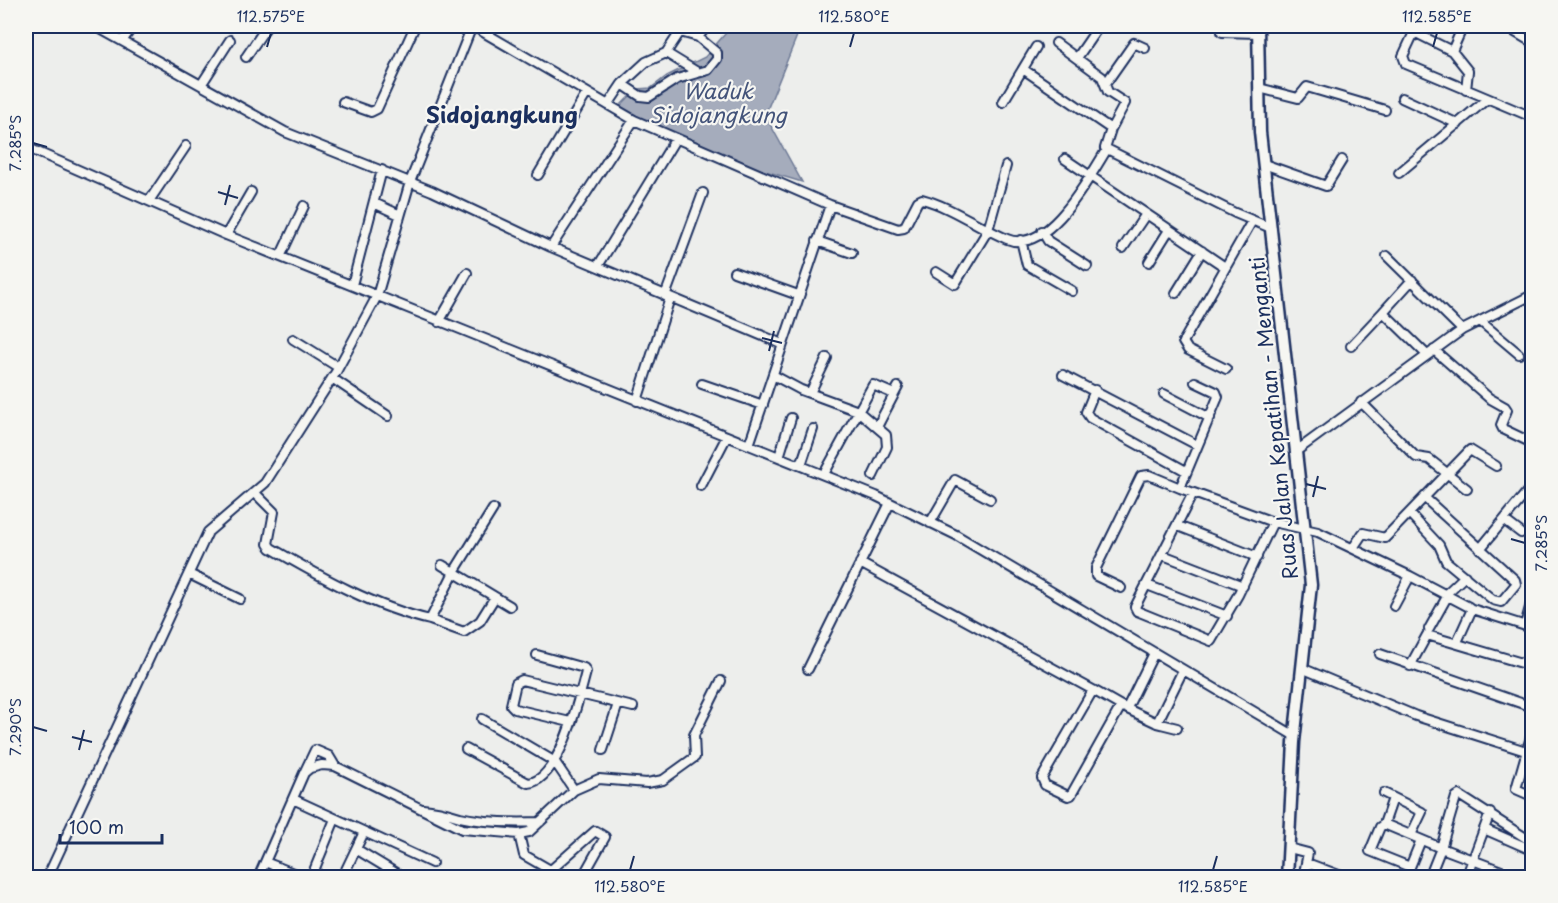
<svg xmlns="http://www.w3.org/2000/svg" width="1558" height="903" font-family="'Playpen Sans',sans-serif">
	<style>
		.water { fill: #a5acbc; stroke: #6e7a96; stroke-width: 1.5 }
		.lines { fill: none; stroke-linecap: round; stroke-linejoin: round }
		.minor-casing { stroke: #1b2f5e; stroke-width: 12 }
		.secondary-casing { stroke: #1b2f5e; stroke-width: 15 }
		.minor { stroke: #f6f6f2; stroke-width: 8 }
		.secondary { stroke: #f6f6f2; stroke-width: 10 }
		.ticks { fill: none; stroke: #1b2f5e; stroke-width: 2 }
		.labels { text-anchor: middle; stroke-width: 4.5; stroke-linejoin: round; paint-order: stroke }
		.street-label { font-size: 20px; fill: #1b2f5e; stroke: #f6f6f2 }
		.water-label { font-size: 21px; font-style: italic; fill: #44547a; stroke: #f6f6f2 }
		.quarter-label { font-size: 22px; font-weight: bold; fill: #1b2f5e; stroke: #f6f6f2 }
		.neatline { fill: none; stroke: #1b2f5e; stroke-width: 2 }
		.ticks-label { font-size: 15px; text-anchor: middle; fill: #1b2f5e }
	</style>
	<rect width="100%" height="100%" fill="#edeeec"/>
	<filter id="ink" filterUnits="userSpaceOnUse"><feTurbulence type="fractalNoise" baseFrequency=".0167" numOctaves="2"/><feDisplacementMap in="SourceGraphic" scale="12" xChannelSelector="R" yChannelSelector="G"/><feConvolveMatrix kernelMatrix="1 2 1 2 8 2 1 2 1" color-interpolation-filters="sRGB"/></filter>
	<g filter="url(#ink)">
		<path class="water" d="M732,26H787L799,31L765,115L802,182L735,162L646,125L620,106L637,89L651,88L667,76L705,57Z"/>
		<g class="lines">
			<g class="minor-casing">
				<path id="minor" d="M95,26L285,132L432,191L551,247L782,344
					M473,26L634,120L830,205L898,229L904,228L918,201L922,199C952,207 978,227 1007,239C1048,256 1090,176 1107,149
					M1417,26L1403,56L1406,64L1532,117
					M1505,26L1532,42
					M1222,32L1258,33
					M1414,32L1452,51L1468,71L1466,90
					M698,37L707,26
					M123,40L133,26
					M1056,43L1102,77L1108,92L1125,103L1111,129L1105,148L1235,213L1271,228
					M1452,51L1463,26
					M666,53L697,72
					M246,57L267,26
					M1077,58L1099,26
					M1023,69L1111,129
					M1106,83L1134,43L1145,48
					M201,85L230,40
					M1259,88L1298,98L1307,87L1385,110
					M1402,98L1458,124
					M343,102L371,112L377,109L415,26
					M1003,102L1036,47
					M608,105L622,84L640,96L649,97L677,79L708,70L717,59V53L698,37L680,32L666,53L646,62L622,84
					M26,147L226,235
					M1065,159L1225,267
					M1264,164L1326,186L1342,160
					M1399,173L1487,99
					M538,175L587,93
					M251,192L226,235L876,496L956,535L1295,736
					M149,201L186,146
					M374,203L400,215
					M1042,231L1048,241L1087,266
					M1021,240L1027,265L1072,291
					M817,241L852,253
					M551,247L634,120
					M1123,248L1146,214
					M281,255L304,206
					M1387,256L1462,330
					M1149,262L1169,230
					M598,266L676,138
					M734,272L798,295
					M936,272L955,284L988,230L1006,166
					M1412,280L1383,312L1426,354
					M352,285L382,170
					M1176,293L1202,251
					M665,296L703,193
					M1480,321L1519,354
					M439,322L467,273
					M293,339L338,367
					M1351,346L1383,312
					M1434,350L1489,398L1505,407L1507,410L1501,425L1503,429L1532,443
					M1226,369L1188,350L1183,342L1252,221
					M773,375L801,390L858,411L886,435L887,447L873,476
					M1063,375L1197,445
					M332,378L388,416
					M1195,382L1216,392L1218,397L1180,488L1273,522L1318,532L1410,576L1469,607
					M702,384L763,405
					M1095,390L1086,412L1090,418L1186,471
					M810,393L827,358
					M1164,394L1210,418
					M637,401L670,298
					M1361,402L1416,457L1429,459L1467,489
					M877,427L898,387
					M749,445L830,205
					M1295,452L1462,330L1532,295
					M779,457L791,418
					M801,465L813,429
					M824,474L873,385L894,394
					M701,486L727,436
					M255,493L274,512L268,544L271,548C321,577 374,607 430,620L454,572L493,509
					M1193,493L1135,607L1137,611L1211,641L1238,595L1273,522
					M1524,497L1532,503
					M1410,514L1439,545L1446,561L1493,600L1501,602L1516,584L1515,580L1426,499
					M1504,520L1521,533
					M930,523L955,480L990,499
					M1178,526L1257,557
					M1532,542V549
					M1353,548L1363,533L1385,538L1470,450L1496,466
					M1480,549L1531,487
					M1163,555L1243,586
					M860,563L1093,690L1042,778L1045,785L1068,796L1071,795L1121,706L1157,723
					M442,565L510,606
					M189,574L240,599
					M1147,585L1227,616
					M1121,588L1096,576V568L1141,476L1149,475L1180,488
					M1446,594L1465,576
					M1394,606L1410,576
					M430,620L464,632L480,621L495,597
					M1525,625L1532,600
					M1429,629L1448,595
					M1457,642L1472,609L1532,628
					M1380,654L1532,707
					M1410,666L1427,635L1532,666
					M808,669L890,503
					M1304,669L1416,716L1532,753
					M1093,690L1121,706
					M1127,708L1154,653
					M482,719L555,762L574,790
					M570,722L515,709L511,705L516,683L522,680L633,707
					M1177,728L1157,723L1183,670
					M1532,733L1516,789L1532,796
					M466,749L528,783C559,781 579,699 586,672L584,668L537,655
					M603,750L618,704
					M305,771L315,750L329,756L335,766
					M1384,793L1422,812L1411,835
					M1393,798L1384,824L1380,827L1370,851L1410,867L1421,840
					M293,799L432,863
					M423,809C437,810 447,813 460,817C486,823 514,823 540,822
					M1384,824L1441,848L1429,878
					M1484,829L1532,850
					M519,834L524,855L564,878
					M1289,848L1308,853L1303,878
					M356,849L404,878
					M265,862L306,878
					M1307,863L1347,878
					M551,870L595,831L605,837L582,878
					M47,878L208,532L265,483L336,372L377,296L410,182L472,26
					M258,878L304,773L310,768L322,765L335,766L462,829L519,834L529,832L574,790L599,779L647,783L663,780L695,757L694,735L721,681
					M311,878L335,819
					M342,878L364,832
					M1466,878L1490,813
					M1520,878L1441,848L1456,797L1459,795L1532,842"/>
			</g>
			<g class="secondary-casing">
				<path id="secondary" d="M1258,26L1260,132L1311,585L1294,742L1287,878"/>
			</g>
			<use href="#minor" class="minor"/>
			<use href="#secondary" class="secondary"/>
		</g>
	</g>
	<path class="ticks" d="M267,47L271,33M850,47L854,33M1433,47L1437,33M33,143L47,147M218,192L238,198M225,205L230,185M762,338L782,343M769,351L774,331M1306,484L1326,489M1313,497L1318,476M1511,539L1525,543M33,727L47,731M72,737L92,742M79,750L84,730M630,870L634,856M1213,870L1217,856"/>
	<g class="labels">
		<g class="street-label">
			<text transform="translate(1274 418) rotate(-96)" y="7">Ruas Jalan Kepatihan - Menganti</text>
		</g>
		<g class="water-label">
			<text x="718" y="99">Waduk<tspan x="718" dy="24">Sidojangkung</tspan></text>
		</g>
		<g class="quarter-label">
			<text x="502" y="123">Sidojangkung</text>
		</g>
	</g>
	<rect width="1558" height="903" fill="none" stroke="#f6f6f2" stroke-width="66"/>
	<path d="M60 834v9h102v-9" fill="none" stroke="#1b2f5e" stroke-width="3"/>
	<text x="69" y="834" font-size="18" fill="#1b2f5e" stroke="#f6f6f2" stroke-width="4.5" paint-order="stroke">100 m</text>
	<rect x="33" y="33" width="1492" height="837" class="neatline"/>
	<g class="ticks-label">
		<text x="271" y="22">112.575°E</text>
		<text x="854" y="22">112.580°E</text>
		<text x="1437" y="22">112.585°E</text>
		<text transform="translate(16 143) rotate(-90)" y="5">7.285°S</text>
		<text transform="translate(1542 543) rotate(-90)" y="5">7.285°S</text>
		<text transform="translate(16 727) rotate(-90)" y="5">7.290°S</text>
		<text x="630" y="892">112.580°E</text>
		<text x="1213" y="892">112.585°E</text>
	</g>
</svg>
